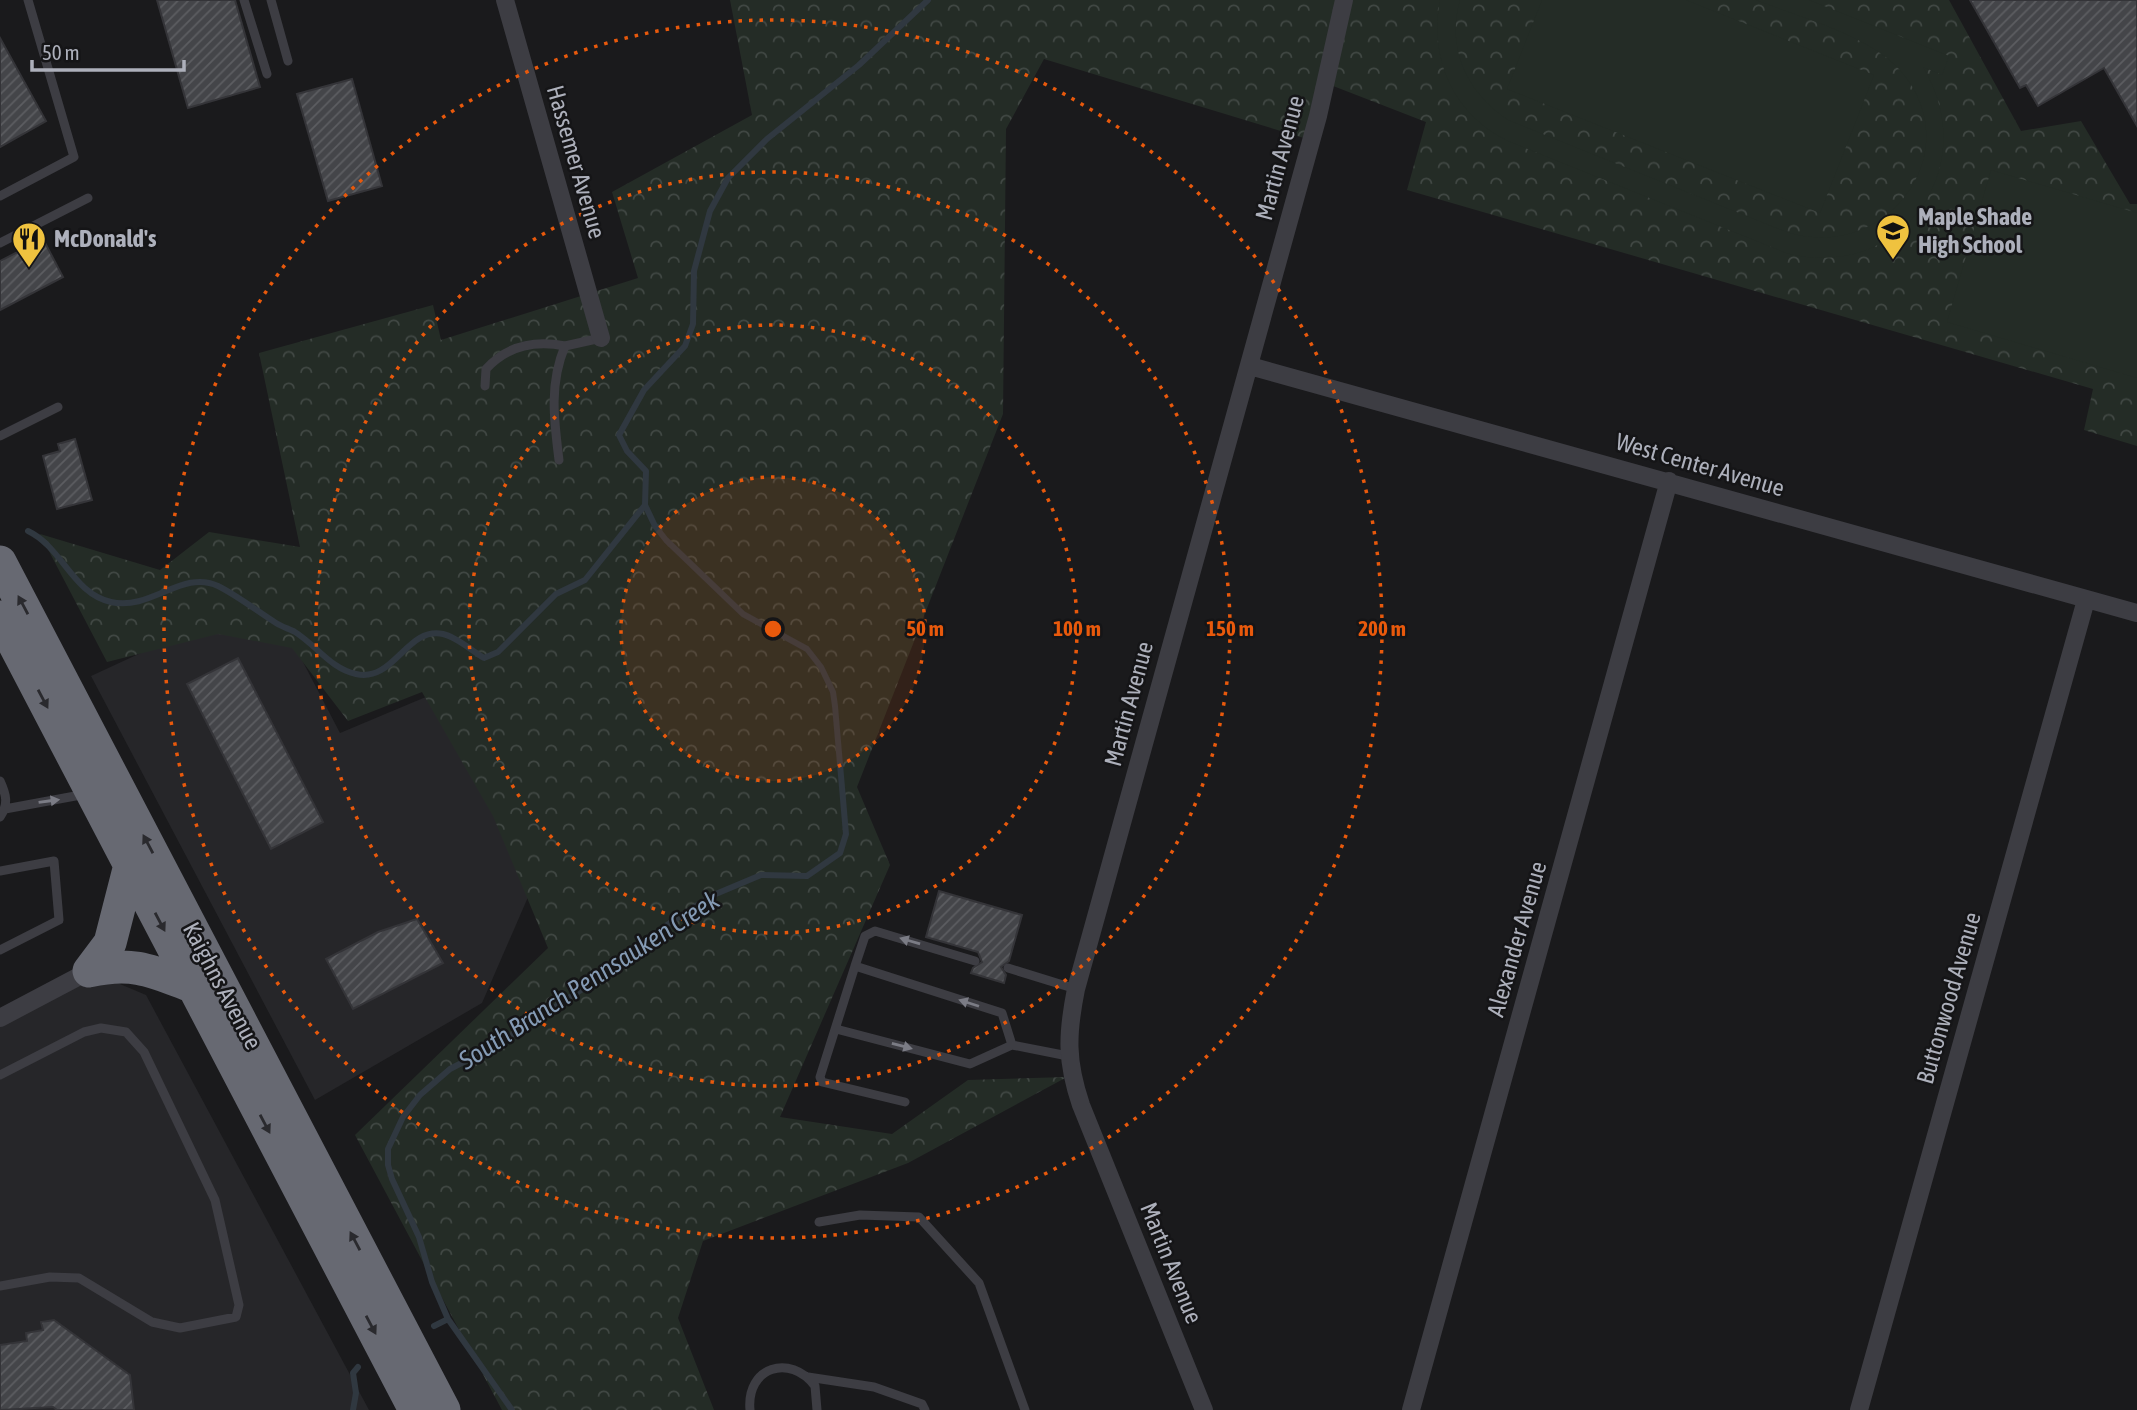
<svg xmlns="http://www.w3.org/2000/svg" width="2137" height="1410" font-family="'Asap Condensed',sans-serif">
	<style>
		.built { fill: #262629 }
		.forest { fill: url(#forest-crowns) }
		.pitch { fill: #242c26 }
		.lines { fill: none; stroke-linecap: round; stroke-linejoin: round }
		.stream { stroke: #303840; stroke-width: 6 }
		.building { fill: url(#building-hatch); stroke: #343438; stroke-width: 2 }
		.lane { stroke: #3d3d43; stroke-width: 9 }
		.street { stroke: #3d3d43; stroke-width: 18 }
		.highway { stroke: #676972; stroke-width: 33 }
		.oneway { fill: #2a2a2e }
		.oneway2 { fill: #7b7c85 }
		.ring { fill: none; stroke: #e8590c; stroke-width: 3.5; stroke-dasharray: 3.5 7 }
		.labels { text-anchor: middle; stroke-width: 5; stroke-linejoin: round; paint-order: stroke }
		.street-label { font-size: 24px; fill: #adb0bb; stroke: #151517 }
		.poi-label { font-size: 24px; font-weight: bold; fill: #adb0bb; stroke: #151517; text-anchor: start }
		.water-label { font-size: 26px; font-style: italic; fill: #859bb5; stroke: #151517 }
		.centre { fill: #e8590c; stroke: #151517; stroke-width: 3.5 }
		.ring-label { font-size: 21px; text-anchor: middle; font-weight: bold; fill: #e8590c; stroke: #151517; stroke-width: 5; stroke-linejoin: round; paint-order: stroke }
	</style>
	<defs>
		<pattern id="forest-crowns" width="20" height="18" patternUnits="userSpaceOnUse" patternTransform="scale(1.75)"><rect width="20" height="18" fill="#242c26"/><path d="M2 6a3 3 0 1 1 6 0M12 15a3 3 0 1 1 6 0" fill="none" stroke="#414844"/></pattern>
		<pattern id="building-hatch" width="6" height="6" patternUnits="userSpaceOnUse" patternTransform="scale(1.75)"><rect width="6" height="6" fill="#444549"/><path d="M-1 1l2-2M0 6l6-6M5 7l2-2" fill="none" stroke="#5c5d61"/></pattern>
	</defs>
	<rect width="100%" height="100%" fill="#1a1a1c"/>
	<path class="built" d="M210,621L291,639L340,733L440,691L535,881L482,1003L315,1100L91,676Z
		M89,971L146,995L369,1410H0V1018Z"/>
	<path class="forest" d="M730,0H1949L2021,131L2081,121L2130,204H2137V446L2084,430L2093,389L1407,190L1426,122L1328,84L1304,138L1044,59L1006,129L1003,414L857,787L890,865L780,1117L892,1134L968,1080L1067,1077L908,1163L703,1241L678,1318L714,1410H502L355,1135L548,948L493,816L422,692L348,721L292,648L218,634L107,662L40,534L160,570L209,532L300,547L259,353L433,305L441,340L638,278L612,192L752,115Z"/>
	<path class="pitch" d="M1440,0H1460C1446,48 1467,93 1508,120L1784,231C1884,266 1972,152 1900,70C1869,35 1799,17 1756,0H1809L1949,56L1942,75L1923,67C1984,168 1900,283 1786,253L1508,141C1453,114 1429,59 1440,0Z
		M1542,0H1686L1874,75L1820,213L1507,89Z
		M1991,170L2137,213V378L1947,322Z"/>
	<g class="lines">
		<path class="stream" d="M28,531C62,547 73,594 111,602C152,611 182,569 218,586C238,596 257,611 276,623C282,627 290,629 295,632C316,645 331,669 356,674C394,683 407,626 443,634C457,637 472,651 484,658L498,652L556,594L585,580L645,505
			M434,1326L448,1319
			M353,1410L356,1393L353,1373L358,1367
			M512,1410L448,1319L432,1282L419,1237L392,1179L388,1165V1149L403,1117L420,1095L450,1069L500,1043L613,969L667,925L711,896L761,875L807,876L840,853L846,834L835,706L833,692L821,667L807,649L743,614L666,540L655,526L645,505L646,471L627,451L619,435L644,390L685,346L693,324L694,271L710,211L728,178L767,139L859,65L928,0"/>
	</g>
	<path class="building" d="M157,0H235L260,87L188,108Z
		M1970,0H2137V126L2104,68L2038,106L2026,85L2020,88Z
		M0,38L46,121L0,147Z
		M352,79L382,186L328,201L297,94Z
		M43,239L63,277L0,310V261Z
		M75,439L92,500L57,509L43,456L60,451L58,444Z
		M238,658L323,822L271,849L187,684Z
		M939,891L1022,915L1009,961L1001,967L1006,975L1004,983L971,973L973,968L982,962L978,952L926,937Z
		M417,919L443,963L353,1009L326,959L378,932Z
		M54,1320L130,1375L134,1410H57L53,1407L0,1410V1345L27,1341L26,1333L43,1330L41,1322Z"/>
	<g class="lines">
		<path class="lane" d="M244,0L267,74
			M271,0L288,61
			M0,196L74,157L28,0
			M0,243L88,198
			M485,386L486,369C507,346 535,340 565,346
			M0,436L58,407
			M559,460C554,420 549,384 565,346L601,338
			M0,781C6,794 9,804 0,817
			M5,809L86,794
			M0,871L54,861L59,920L0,950
			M855,966L865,936L875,931L975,961
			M1008,968L1076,989
			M836,1029L970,1064L1012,1045L1068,1056
			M0,1075L84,1032L101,1028L126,1032L144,1052L215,1200L239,1305L236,1317L180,1328L152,1322L79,1278L50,1277L0,1286
			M905,1102L822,1082L820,1077L855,966L1002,1013L1012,1045
			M819,1222L860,1215L919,1217L979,1283L1025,1410
			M808,1377L874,1387L922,1404L925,1410
			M750,1410C746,1367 790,1353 815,1386L817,1410"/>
		<path class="street" d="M505,0L601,338
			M1250,366L2137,613
			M0,1018L89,971
			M1204,1410L1081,1105C1066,1061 1067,1034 1076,989L1318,116L1344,0
			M1411,1410L1669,481
			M1859,1410L2086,600"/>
		<path class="highway" d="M0,562L444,1410
			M0,617L415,1410
			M89,971L110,943L130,865
			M89,971C134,961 152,971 194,987"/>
	</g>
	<defs><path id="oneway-solid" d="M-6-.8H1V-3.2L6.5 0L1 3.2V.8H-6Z" transform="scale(1.75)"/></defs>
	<g class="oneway">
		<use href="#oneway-solid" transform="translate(23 605) rotate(-118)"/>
		<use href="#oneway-solid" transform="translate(43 699) rotate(62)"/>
		<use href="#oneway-solid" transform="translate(148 844) rotate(-118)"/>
		<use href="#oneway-solid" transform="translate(160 922) rotate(62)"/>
		<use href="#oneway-solid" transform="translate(265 1124) rotate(62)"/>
		<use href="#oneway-solid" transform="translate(355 1241) rotate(-118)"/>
		<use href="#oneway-solid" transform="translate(371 1325) rotate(62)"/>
	</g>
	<g class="oneway2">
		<use href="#oneway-solid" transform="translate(49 801) rotate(-8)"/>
		<use href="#oneway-solid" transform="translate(910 941) rotate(-164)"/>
		<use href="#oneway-solid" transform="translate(969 1003) rotate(-162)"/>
		<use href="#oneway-solid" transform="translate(902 1046) rotate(15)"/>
	</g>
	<circle cx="773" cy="629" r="152" fill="#e8590c" fill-opacity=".12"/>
	<g class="ring">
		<circle cx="773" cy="629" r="152"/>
		<circle cx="773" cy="629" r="304"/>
		<circle cx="773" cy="629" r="457"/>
		<circle cx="773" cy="629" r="609"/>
	</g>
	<defs>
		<g id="school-pin" transform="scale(1.75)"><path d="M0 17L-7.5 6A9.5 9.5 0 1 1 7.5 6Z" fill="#efc23f" stroke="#151517"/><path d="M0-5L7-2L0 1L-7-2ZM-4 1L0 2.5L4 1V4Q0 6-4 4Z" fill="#111"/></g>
		<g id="restaurant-pin" transform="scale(1.75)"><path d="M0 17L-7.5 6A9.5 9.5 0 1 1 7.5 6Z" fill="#efc23f" stroke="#151517"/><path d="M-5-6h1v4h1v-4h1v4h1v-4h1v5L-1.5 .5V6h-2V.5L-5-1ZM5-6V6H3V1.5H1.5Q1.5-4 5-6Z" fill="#111"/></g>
	</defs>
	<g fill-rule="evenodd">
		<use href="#school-pin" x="1893" y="231"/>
		<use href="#restaurant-pin" x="29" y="239"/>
	</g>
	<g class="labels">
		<g class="street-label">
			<text transform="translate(1280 158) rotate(-75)" y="8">Martin Avenue</text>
			<text transform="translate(576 162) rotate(74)" y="8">Hassemer Avenue</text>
			<text transform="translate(1700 465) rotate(16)" y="8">West Center Avenue</text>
			<text transform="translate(1129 704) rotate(-75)" y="8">Martin Avenue</text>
			<text transform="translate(1517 939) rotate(-74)" y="8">Alexander Avenue</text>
			<text transform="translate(222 986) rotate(62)" y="8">Kaighns Avenue</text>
			<text transform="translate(1949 998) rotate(-74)" y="8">Buttonwood Avenue</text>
			<text transform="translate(1171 1263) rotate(68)" y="8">Martin Avenue</text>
		</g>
		<g class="poi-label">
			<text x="1918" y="225">Maple Shade<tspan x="1918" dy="28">High School</tspan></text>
			<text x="54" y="247">McDonald's</text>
		</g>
		<g class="water-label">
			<text transform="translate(589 980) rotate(-33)" y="9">South Branch Pennsauken Creek</text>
		</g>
	</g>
	<circle cx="773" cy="629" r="10" class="centre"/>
	<g class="ring-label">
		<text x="925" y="636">50 m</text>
		<text x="1077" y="636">100 m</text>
		<text x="1230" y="636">150 m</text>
		<text x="1382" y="636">200 m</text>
	</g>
	<path d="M32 60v10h152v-10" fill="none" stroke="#adb0bb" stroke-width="3.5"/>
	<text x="42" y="60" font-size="21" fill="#adb0bb" stroke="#151517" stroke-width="5" paint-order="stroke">50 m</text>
</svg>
